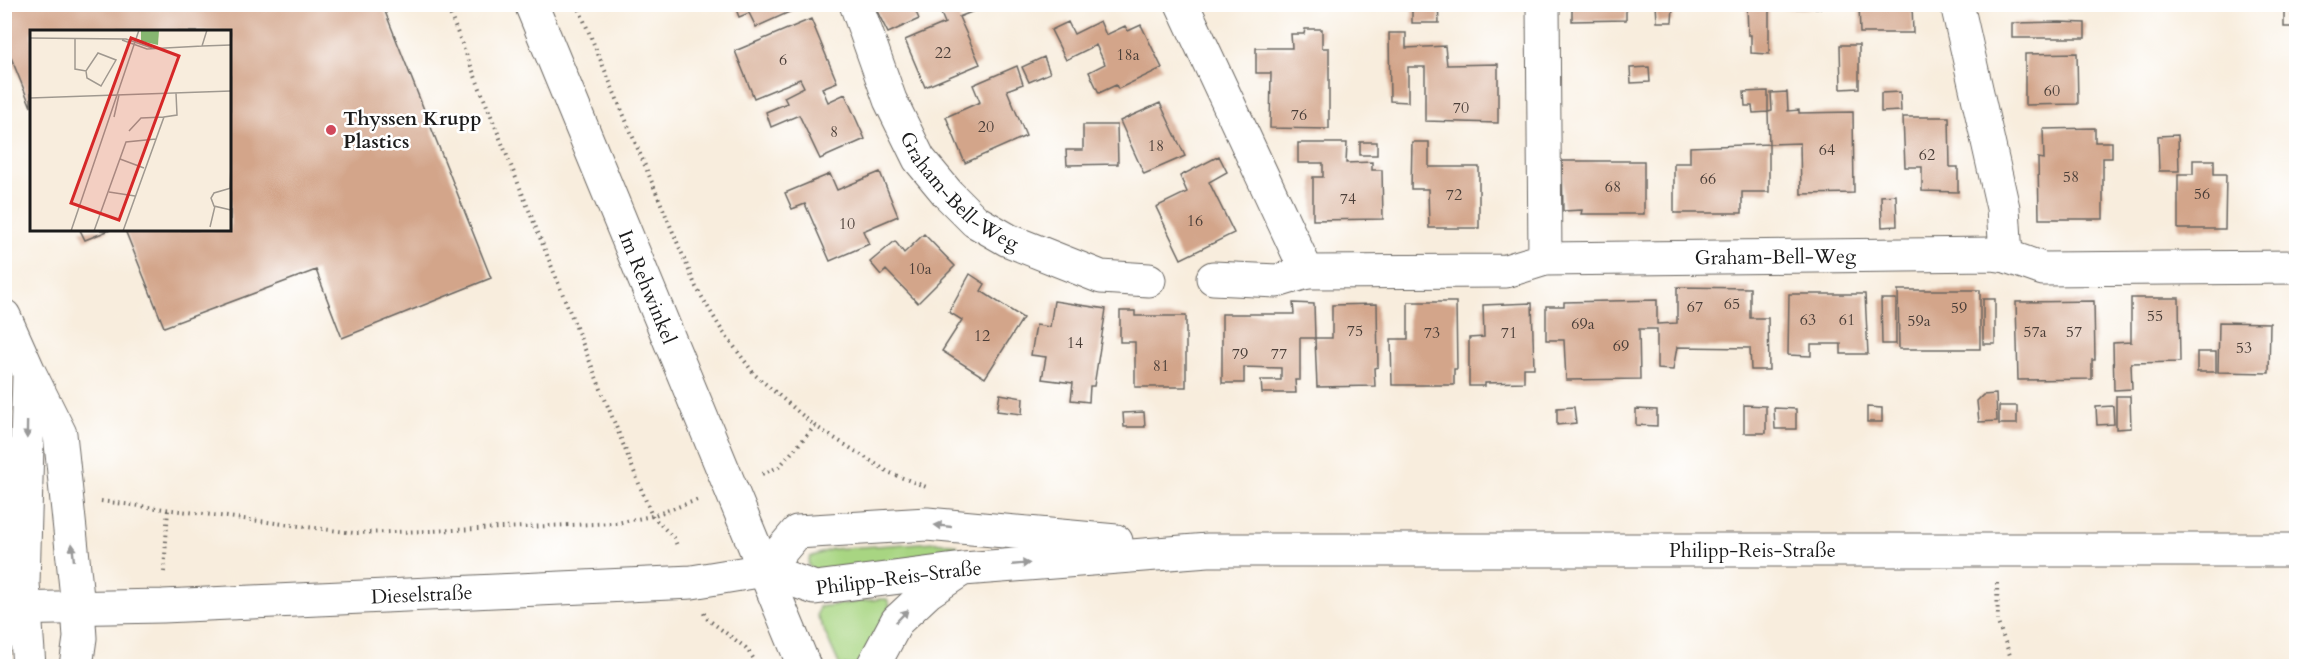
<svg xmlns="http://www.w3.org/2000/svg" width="2301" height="671" font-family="Cardo,serif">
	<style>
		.green { fill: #a8d582; stroke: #62784f; stroke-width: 1.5 }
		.building { fill: #d3a58a }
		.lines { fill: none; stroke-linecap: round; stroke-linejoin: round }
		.minor-casing { stroke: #696560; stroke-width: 35 }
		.path { stroke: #696560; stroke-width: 4; stroke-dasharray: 1.5 4.5; stroke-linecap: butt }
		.minor { stroke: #fff; stroke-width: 33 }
		.oneway { fill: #999 }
		.poi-dot { fill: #d1495b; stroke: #fff; stroke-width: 2 }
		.labels { text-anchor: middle; stroke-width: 5; stroke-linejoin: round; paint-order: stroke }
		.number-label { font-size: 16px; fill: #4a3e38 }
		.poi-label { font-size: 20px; font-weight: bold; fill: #1c1c1c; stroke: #fff; text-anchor: start }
		.street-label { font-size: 20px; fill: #1c1c1c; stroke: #fff }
		.inset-road { fill: none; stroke: #a09990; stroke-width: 1.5 }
		.view { fill: #d62828; fill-opacity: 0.15; stroke: #d62828; stroke-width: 3 }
		.inset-edge { fill: none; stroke: #1c1c1c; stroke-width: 3 }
	</style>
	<rect width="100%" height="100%" fill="#fff"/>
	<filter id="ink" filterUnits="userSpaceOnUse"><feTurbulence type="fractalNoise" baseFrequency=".0167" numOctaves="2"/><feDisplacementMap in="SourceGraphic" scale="12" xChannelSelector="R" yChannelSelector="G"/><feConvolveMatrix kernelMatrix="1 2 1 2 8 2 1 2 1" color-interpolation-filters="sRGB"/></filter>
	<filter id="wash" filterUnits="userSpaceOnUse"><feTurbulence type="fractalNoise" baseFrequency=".008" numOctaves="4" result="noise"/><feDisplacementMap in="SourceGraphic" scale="24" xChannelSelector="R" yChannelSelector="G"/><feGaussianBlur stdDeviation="1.35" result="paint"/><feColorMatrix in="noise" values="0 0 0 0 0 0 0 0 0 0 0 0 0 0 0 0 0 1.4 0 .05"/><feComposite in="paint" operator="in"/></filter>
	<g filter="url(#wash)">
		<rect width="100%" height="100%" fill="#f8eddd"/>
		<path class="green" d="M935,542L957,545L958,551L953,554L818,571L812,570L808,564L810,557L832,549Z
			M880,599H887L890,606L859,666H840L817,615L819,607Z"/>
		<g id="blocks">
			<path class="building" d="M4,4H382L491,278L342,338L316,270L164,327L125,230H230V32H32L31,107L4,40Z
				M734,4H802L803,6L756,27L749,13L739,17Z
				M950,4H972L974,11L959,17L980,64L925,87L905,40L945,23L939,9Z
				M1412,4H1438L1439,23H1412Z
				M1572,4H1626V20L1572,21Z
				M1656,4H1686V6L1673,7L1672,22H1657Z
				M1747,4H1823V8L1769,9V54L1751,53V35H1748Z
				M1859,4H1912L1913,33H1860Z
				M2284,4H2296V27H2284Z
				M874,5H913L919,19L888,33Z
				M811,19L837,82L822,88L828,102L845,94L865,139L820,159L799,115L771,127L766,112L787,103L784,97L804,87L800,79L754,98L735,51Z
				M1100,21L1106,35L1125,26L1128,31L1141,25L1162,68L1118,89L1116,85L1099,93L1089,72L1105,64L1096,45L1066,60L1051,30L1068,22L1074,34Z
				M2060,22L2085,23V38H2012V23Z
				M1305,29H1322V48H1329V129L1270,128L1271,73H1256V48H1292L1291,34H1304Z
				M1389,33H1406V48L1445,46L1447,65L1498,64V123L1425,121V67H1408V102L1390,101Z
				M1840,45H1859V88L1841,89Z
				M2077,53L2078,104L2025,105V54Z
				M1044,57L1050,73L1029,82L1022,67Z
				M1017,66L1023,84L1007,90L1026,136L965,163L946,117L980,102L973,85Z
				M1649,67L1650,82L1631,83L1630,68Z
				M1768,91V112L1772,111L1771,93L1787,92L1788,111L1799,110V113L1853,112L1854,193L1801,194L1800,143L1769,144L1768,112L1753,113L1752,106H1745L1744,92Z
				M1900,92L1901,111L1881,112V93Z
				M1160,103L1185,156L1144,174L1120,121Z
				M1903,117H1949L1950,167H1958V192L1922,191V167H1905Z
				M1083,125H1117L1118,164L1067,165L1066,150H1083Z
				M2095,128V142H2112V158H2103V219H2039L2038,158L2044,159L2043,129Z
				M2178,135L2179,171H2159L2158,136Z
				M1360,142H1377V155H1360Z
				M1412,142H1429V167H1479V228H1429L1428,189H1411Z
				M1298,143H1347L1346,163L1372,162V170H1382L1383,219L1313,220V177H1323V163H1298Z
				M1769,144V192H1742V213H1674V163H1690V147Z
				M1219,156L1227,172L1209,182L1234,233L1181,259L1156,207L1187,192L1180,176Z
				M2193,160H2214V174H2226L2225,229H2178V174H2193Z
				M1562,161H1644V214H1581L1582,210L1563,211Z
				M880,172L898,216L863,231L869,244L830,261L805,204L792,209L785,193L830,174L837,190Z
				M1896,195L1897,226L1882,227L1881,196Z
				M80,230H110L85,240Z
				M924,234L955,266L918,303L886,270L881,275L870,262L895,241L904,253Z
				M970,274L985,284L981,291L1023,318L985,378L942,351L962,320L949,312Z
				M1677,287L1750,288V318H1768L1769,370H1751L1750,348L1677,347L1673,370L1657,369V329H1639L1640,379L1566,380L1564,340H1546V306H1564V302L1657,300V324L1677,323Z
				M1898,290H1980V349H1899Z
				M1789,294H1865L1868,354H1841V344H1811V356L1788,355Z
				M2131,298H2179L2180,362L2131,363L2132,389L2114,390L2113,343L2131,342Z
				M1881,299H1896V344H1882Z
				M1983,299H1995V344H1983Z
				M1054,301L1106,309L1094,386H1090L1089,402L1071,400L1073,383L1042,379L1046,357L1031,355L1036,325L1050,327Z
				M2094,301L2095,360H2092V379L2018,380L2016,302Z
				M1408,302H1456L1457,369H1454V385H1392L1391,339H1408Z
				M1293,303L1314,304L1315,338H1300V380H1295L1296,393H1262L1261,380H1281V368L1244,367V383H1222V314H1294Z
				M1532,303L1534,368H1524V382L1485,383V386H1469V338L1484,337L1483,305Z
				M1377,304L1378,367L1374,368L1375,386L1317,387L1315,338H1332V305Z
				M1120,311H1135V316H1186V387H1135V342H1120Z
				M2219,322L2270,323L2269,373L2218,372Z
				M2197,352H2216V372H2197Z
				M1000,394L1023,398L1022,414L997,411Z
				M1996,394L1997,421L1979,422L1977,401L1983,395Z
				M2116,396H2130L2131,428L2116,429Z
				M1744,405L1766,406V433H1744Z
				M1999,406H2017V424H1999Z
				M2113,406L2114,424L2097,425L2096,407Z
				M1574,407L1576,423L1557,425V408Z
				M1867,407L1882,408V422H1867Z
				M1774,408L1796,409V429H1775Z
				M1636,409L1657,410V426L1636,425Z
				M1144,412L1145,427H1124L1123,413Z"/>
		</g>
	</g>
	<g filter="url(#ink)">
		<use href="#blocks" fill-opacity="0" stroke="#696560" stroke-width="1.5"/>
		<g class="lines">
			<g class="minor-casing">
				<g id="minor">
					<path id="s1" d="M531,4L804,666"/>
					<path id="s2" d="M856,4L890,100L919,159L948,194L975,221L1008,240L1101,277L1149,280"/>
					<path id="s3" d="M1182,4L1307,272L1506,271L1545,259L1992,254L2006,256L2043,269L2296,267"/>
					<path d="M1543,4L1545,259"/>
					<path d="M1957,4L2003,208L2006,256"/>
					<path d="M1213,278L1277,281L1307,272"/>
					<path d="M4,316L29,372L60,434L78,607L80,638L76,666"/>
					<path d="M29,377L23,583L29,666"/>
					<path d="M765,570L797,532L927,524L1116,541"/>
					<path id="s4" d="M4,609L163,606L692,582L765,570L815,588L963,569L1208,550H2296"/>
					<path d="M873,666L897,621L928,592L958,572"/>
				</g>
			</g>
			<path class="path" d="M446,4L652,516L674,538L678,548
				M577,4L696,287L721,329L755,375L815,426
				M762,474L779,467L815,426L890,473L929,488
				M101,501L354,533L432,531L617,523L652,516L700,499
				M164,572L168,509
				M1997,583L1998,623L2014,666
				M704,613L706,618L746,648L759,666"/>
			<use href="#minor" class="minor"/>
		</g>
		<defs><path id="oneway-solid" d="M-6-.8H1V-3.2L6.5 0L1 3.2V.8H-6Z" transform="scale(1.5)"/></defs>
		<g class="oneway">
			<use href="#oneway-solid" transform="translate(27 430) rotate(91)"/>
			<use href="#oneway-solid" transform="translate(943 526) rotate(-174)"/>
			<use href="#oneway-solid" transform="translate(73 552) rotate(-96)"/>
			<use href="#oneway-solid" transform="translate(1021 564) rotate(-5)"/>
			<use href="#oneway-solid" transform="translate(902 616) rotate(-46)"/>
		</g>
	</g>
	<circle class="poi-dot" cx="331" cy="130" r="6"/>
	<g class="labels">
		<g class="number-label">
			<text x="943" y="58">22</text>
			<text x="1128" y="60">18a</text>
			<text x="783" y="65">6</text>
			<text x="2052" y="96">60</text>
			<text x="1461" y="113">70</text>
			<text x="1299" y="120">76</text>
			<text x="986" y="132">20</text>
			<text x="834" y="137">8</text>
			<text x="1156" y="151">18</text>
			<text x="1827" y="155">64</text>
			<text x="1927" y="160">62</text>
			<text x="2071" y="182">58</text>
			<text x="1708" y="184">66</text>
			<text x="1613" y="192">68</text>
			<text x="2202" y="199">56</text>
			<text x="1454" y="200">72</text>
			<text x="1348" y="204">74</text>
			<text x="1195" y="226">16</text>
			<text x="847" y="229">10</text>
			<text x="920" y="274">10a</text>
			<text x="1732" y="309">65</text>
			<text x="1695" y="312">67</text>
			<text x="1959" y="313">59</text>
			<text x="2155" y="321">55</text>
			<text x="1808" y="325">63</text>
			<text x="1847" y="325">61</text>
			<text x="1919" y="326">59a</text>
			<text x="1583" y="329">69a</text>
			<text x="1355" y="336">75</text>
			<text x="2035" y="337">57a</text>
			<text x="2074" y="337">57</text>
			<text x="1432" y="338">73</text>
			<text x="1509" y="338">71</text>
			<text x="982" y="341">12</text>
			<text x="1075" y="348">14</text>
			<text x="1621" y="351">69</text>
			<text x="2244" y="353">53</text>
			<text x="1240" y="359">79</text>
			<text x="1279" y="359">77</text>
			<text x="1161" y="371">81</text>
		</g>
		<g class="poi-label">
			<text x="343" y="125">Thyssen Krupp<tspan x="343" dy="23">Plastics</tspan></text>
		</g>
		<g class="street-label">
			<text dy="7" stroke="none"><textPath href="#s2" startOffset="219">Graham-Bell-Weg</textPath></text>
			<text dy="7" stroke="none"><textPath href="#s3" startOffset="766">Graham-Bell-Weg</textPath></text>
			<text dy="7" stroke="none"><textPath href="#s1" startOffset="306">Im Rehwinkel</textPath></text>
			<text dy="7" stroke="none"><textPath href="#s4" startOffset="1755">Philipp-Reis-Straße</textPath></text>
			<text dy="7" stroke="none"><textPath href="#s4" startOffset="900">Philipp-Reis-Straße</textPath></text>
			<text dy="7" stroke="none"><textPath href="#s4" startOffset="418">Dieselstraße</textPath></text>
		</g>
	</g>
	<g transform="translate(30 30)">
		<rect width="201" height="201" fill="#f8eddd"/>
		<path d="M111,0H129L128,15L111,11Z" fill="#86b670"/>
		<path class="inset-road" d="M0,8L96,9L122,18M45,8V39L56,41L68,23L86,30L71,56L57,48L56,41M92,10L117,19L172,16L177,0M172,16L201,15M0,68L201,61M84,87L89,65M99,101L111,88L134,87M90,129L114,138M201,158L184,163L181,168L184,176L201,180M200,159L201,136M79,162L105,166M180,197L185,176M41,201L109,0M93,201L134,87L147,85L146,63M93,201H64L96,112L126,109"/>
		<path class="view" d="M101,8L149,26L89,190L41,173Z"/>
		<rect width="201" height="201" class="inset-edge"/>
	</g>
	<rect width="2301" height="671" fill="none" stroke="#fff" stroke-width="24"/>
</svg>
